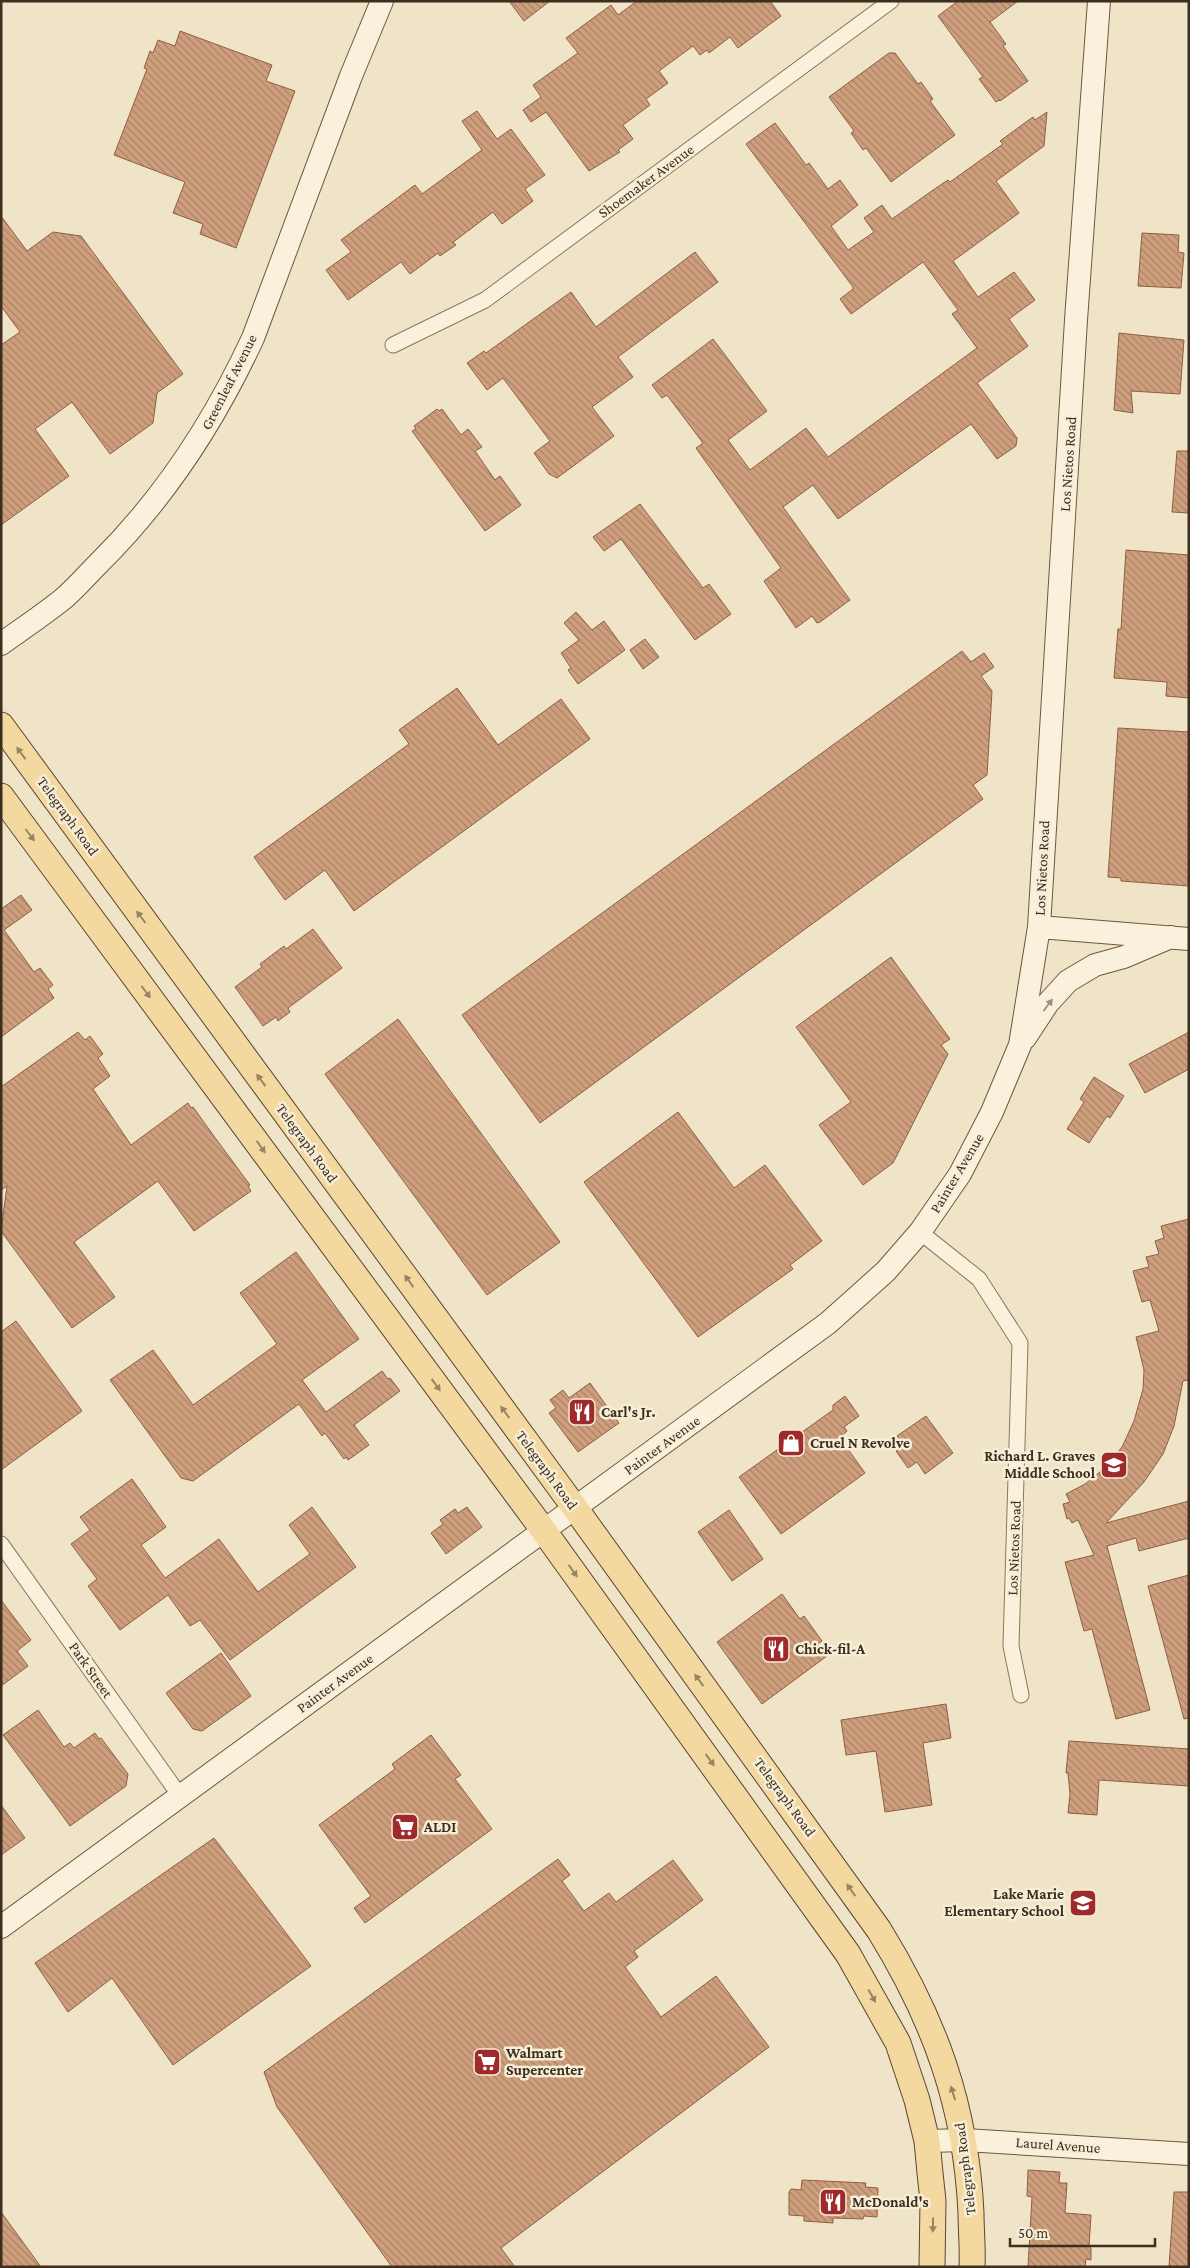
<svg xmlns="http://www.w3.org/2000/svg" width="1190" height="2268" font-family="'Crimson Pro',serif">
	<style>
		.building { fill: url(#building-back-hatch); stroke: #8d5f41 }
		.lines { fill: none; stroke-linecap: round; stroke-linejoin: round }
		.street-casing { stroke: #8d765c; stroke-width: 17 }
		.secondary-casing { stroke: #6f573f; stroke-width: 24 }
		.primary-casing { stroke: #5b4430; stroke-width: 27 }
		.street { stroke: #faf1dc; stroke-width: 15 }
		.secondary { stroke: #faf1dc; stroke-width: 22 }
		.primary { stroke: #f3d9a0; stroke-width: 25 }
		.oneway { fill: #988460 }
		.oneway2 { fill: #9c907e }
		.labels { text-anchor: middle; stroke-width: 5; stroke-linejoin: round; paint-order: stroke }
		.street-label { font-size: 15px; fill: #3d2e20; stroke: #f7eed8 }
		.poi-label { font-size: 15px; font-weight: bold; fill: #3d2e20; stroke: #f7eed8; text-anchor: start }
	</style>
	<defs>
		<pattern id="building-back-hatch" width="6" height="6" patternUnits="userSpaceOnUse" patternTransform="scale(1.25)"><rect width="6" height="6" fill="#cf9f7d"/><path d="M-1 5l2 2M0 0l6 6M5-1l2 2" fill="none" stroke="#a98266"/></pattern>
	</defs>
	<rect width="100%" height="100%" fill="#f0e4c8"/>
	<path class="building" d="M509,1H550L524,21Z
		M637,1H770L781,16L738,48L730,37L709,53L707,50L700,55L693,46L659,71L668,83L646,99L650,105L623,125L633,139L618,150L620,152L589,171L546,112L531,122L523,110L541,97L533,85L578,53L566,38L611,5L618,15Z
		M958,1H1018L990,22L1006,44L1003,46L1028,81L1000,101L999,100L996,102L979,79L983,77L938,16Z
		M180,31L272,65L266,81L295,91L236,248L200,234L203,224L173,213L185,182L114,155L147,69L144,68L150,51L153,53L158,40L175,46Z
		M889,53H895L918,84L921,82L933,99L930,101L955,135L891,182L866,148L863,150L851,133L854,131L829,97Z
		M477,111L497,139L511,129L545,175L525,189L533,201L502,224L493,212L456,240L453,242L456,245L440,256L438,253L410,274L401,262L348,300L326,270L351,252L341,240L415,185L422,194L482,150L462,121Z
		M1047,112L1044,146L996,181L1019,213L953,261L978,297L1014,272L1035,300L1009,319L1028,346L977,383L1017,438L1016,446L997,459L971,424L838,519L813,485L783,507L850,600L820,622L817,623L812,616L796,628L764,581L781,568L696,448L703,443L667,395L662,398L652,385L713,339L767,411L728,440L750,470L806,428L828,457L977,348L952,314L958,310L923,262L851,314L840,299L853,289V287L746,144L775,123L806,165L809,163L828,189L840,180L858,205L831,226L848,250L874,232L864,218L882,205L892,219L936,188L948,180L950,182L1003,144L1000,141L1033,117L1035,120Z
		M1,216L27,251L53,232L81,236L183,374L157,393L153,423L110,454L72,402L35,429L69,476L1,525V345L20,332L1,306Z
		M1142,233L1179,235L1178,252L1184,253L1181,288L1138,286Z
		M695,252L718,282L618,357L633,377L592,407L614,436L557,478L549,474L534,453L550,441L503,378L487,390L467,363L484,351L486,353L571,292L596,327Z
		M1119,333L1184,340L1180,394L1131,391L1133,413L1114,410Z
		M437,409L439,411L442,409L461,435L468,429L482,447L475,451L495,480L500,476L521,505L485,531L412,431L416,429L414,426Z
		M1177,451H1189V513L1172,512Z
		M640,504L703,588L709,584L731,614L695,640L621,539L604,551L593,537Z
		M1126,550L1189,555V698L1166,696L1167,682L1114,678L1118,629H1121Z
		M576,612L592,630L604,621L625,650L578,684L568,670L571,668L561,653L579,640L564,623Z
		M645,639L659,657L643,669L630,650Z
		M962,651L971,662L984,653L994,667L981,676L992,691L987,775L973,785L983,799L540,1123L462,1015Z
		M457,688L498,745L561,699L590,739L354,911L325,870L285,900L254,857L409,744L399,730Z
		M1118,728L1189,732V886L1121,881V878L1108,877Z
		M21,895L32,910L4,930L34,972L40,968L53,985L48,989L54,998L1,1037V909Z
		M313,929L342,968L288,1008L290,1012L278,1021L276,1017L263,1026L235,987L262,967L260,964L284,946L286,949Z
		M891,957L950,1039L941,1045L948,1054L893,1163L863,1185L819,1125L851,1102L796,1027Z
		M398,1019L560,1242L487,1295L325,1074Z
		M78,1032L85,1040L90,1036L103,1054L98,1058L110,1076L93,1089L131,1145L188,1103L191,1108L193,1107L216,1139L250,1185L248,1186L251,1191L194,1231L158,1181L74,1242L115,1297L72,1328L1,1231L7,1186L1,1190V1087Z
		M1189,1032V1069L1145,1093L1129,1064Z
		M1094,1077L1124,1096L1110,1118L1107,1116L1089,1143L1067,1129L1084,1102L1080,1099Z
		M678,1112L734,1188L765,1165L822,1241L790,1265L793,1269L698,1337L584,1182Z
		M1189,1219V1380L1183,1381L1174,1426L1163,1454L1144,1482L1106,1523L1189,1501V1538L1139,1551L1136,1538L1107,1546L1150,1710L1116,1719L1092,1629L1084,1631L1065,1562L1094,1555L1078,1520L1072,1523L1069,1518L1067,1519L1063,1504L1070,1502L1066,1494L1085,1484L1105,1468L1122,1447L1134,1421L1143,1389L1144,1370L1136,1337L1159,1331L1150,1300L1142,1302L1133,1271L1149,1267L1146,1257L1159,1254L1155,1241L1164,1238L1161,1226Z
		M296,1252L359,1339L302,1380L326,1412L382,1371L388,1379L390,1378L400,1391L354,1425L369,1445L348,1460L346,1457L344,1459L325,1433L322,1436L299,1404L193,1481L181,1478L110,1380L153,1350L193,1405L277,1344L240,1293Z
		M16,1321L82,1411L1,1470V1332Z
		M590,1383L619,1423L578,1452L549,1413L556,1408L550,1400L563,1390L569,1398Z
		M845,1396L859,1416L844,1427L847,1431L840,1438L865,1473L781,1534L739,1477L833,1410V1405Z
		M926,1416L953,1453L925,1474L917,1462L908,1468L896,1451L904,1445L897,1436Z
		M132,1479L166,1527L141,1545L165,1578L219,1539L258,1592L310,1554L289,1525L312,1507L356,1567L230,1660L200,1620L190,1626L168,1595L120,1630L88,1586L97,1579L71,1544L90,1530L80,1517Z
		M467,1507L482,1527L446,1554L431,1533L443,1524L440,1520L455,1509L458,1513Z
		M729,1510L763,1559L732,1581L698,1532Z
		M1189,1575V1718L1184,1719L1148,1586Z
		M782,1594L800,1619L804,1616L822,1641L818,1644L827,1656L762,1704L717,1642Z
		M1,1600L31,1640L17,1651L28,1666L1,1686Z
		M221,1653L251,1696L202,1731L193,1729L166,1693Z
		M946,1704L951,1738L923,1743L932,1805L885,1812L876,1751L846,1755L841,1720Z
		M38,1710L64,1747L70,1743L74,1748L95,1733L99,1739L101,1738L128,1774L126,1786L70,1826L3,1735Z
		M431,1735L461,1775L455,1779L492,1829L365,1923L354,1908L371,1896L319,1825L395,1769L392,1764Z
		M1069,1741L1189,1749V1786L1099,1780L1097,1815L1068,1813L1070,1794L1068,1773H1066Z
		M1,1805L25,1838L1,1855Z
		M214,1838L311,1966L173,2065L112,1978L68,2012L35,1963Z
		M558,1859L570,1875L562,1881L584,1911L609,1893L616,1902L673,1860L703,1900L634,1951L638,1957L625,1967L661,2017L716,1976L769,2047L501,2248L515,2267H392L277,2107L264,2072Z
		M1028,2170L1060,2172L1059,2183H1067L1065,2213L1091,2215L1089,2246L1091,2248V2260L1086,2259L1085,2267H1028L1032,2197L1027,2196Z
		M802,2180L866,2183L865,2187L878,2188L877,2217L864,2216L863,2219L833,2218V2223L804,2221V2216L789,2215V2192L791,2189L801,2190Z
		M1174,2192H1189V2267H1169Z
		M1,2212L41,2267H1Z"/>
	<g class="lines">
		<g class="street-casing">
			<path id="street" d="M393,345L485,300L891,1
				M920,1232L979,1279L1020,1343L1011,1646L1021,1695
				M1,1544L180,1796"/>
		</g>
		<g class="secondary-casing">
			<path id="secondary" d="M1,644C22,629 43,615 63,599C76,588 87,575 98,564C164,499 214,422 253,338L351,76L382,1
				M1039,927L1189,939
				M1025,1038L1048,1003L1068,981L1095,965L1124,957L1171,937
				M1,1927L828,1323L886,1271L920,1232L960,1174L992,1112L1020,1045L1039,927L1076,320L1099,1
				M927,2141L965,2140L1189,2154"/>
		</g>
		<g class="primary-casing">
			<path id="primary" d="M1,725L575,1508L879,1930C935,2021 966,2106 971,2213C971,2231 973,2249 972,2267
				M1,796L544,1531L848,1954L898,2043L917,2100L927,2141L930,2173L933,2201L932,2267"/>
		</g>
		<use href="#street" class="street"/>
		<use href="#secondary" class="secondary"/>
		<use href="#primary" class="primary"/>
	</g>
	<defs><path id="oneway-solid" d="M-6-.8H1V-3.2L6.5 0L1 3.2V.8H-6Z" transform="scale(1.25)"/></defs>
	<g class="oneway">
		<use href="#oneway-solid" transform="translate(21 753) rotate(-126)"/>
		<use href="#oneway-solid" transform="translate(30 835) rotate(53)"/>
		<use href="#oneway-solid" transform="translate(141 917) rotate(-127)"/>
		<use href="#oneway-solid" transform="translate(146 992) rotate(53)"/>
		<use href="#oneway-solid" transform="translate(261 1080) rotate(-126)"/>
		<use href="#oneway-solid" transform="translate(261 1147) rotate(54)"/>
		<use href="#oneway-solid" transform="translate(409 1281) rotate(-126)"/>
		<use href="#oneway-solid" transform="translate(436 1385) rotate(54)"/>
		<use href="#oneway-solid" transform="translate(505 1412) rotate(-126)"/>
		<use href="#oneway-solid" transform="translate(573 1571) rotate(54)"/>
		<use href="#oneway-solid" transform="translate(699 1680) rotate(-126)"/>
		<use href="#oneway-solid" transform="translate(710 1760) rotate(54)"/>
		<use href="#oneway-solid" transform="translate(851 1890) rotate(-125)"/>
		<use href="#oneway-solid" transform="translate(872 1996) rotate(61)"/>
		<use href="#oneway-solid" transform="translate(953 2093) rotate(-107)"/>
		<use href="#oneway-solid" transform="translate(933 2225) rotate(91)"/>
	</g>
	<use class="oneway2" href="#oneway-solid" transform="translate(1048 1005) rotate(-53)"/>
	<defs>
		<g id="restaurant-square" transform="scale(1.4375)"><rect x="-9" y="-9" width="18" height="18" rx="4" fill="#9e2a2b" stroke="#f7eed8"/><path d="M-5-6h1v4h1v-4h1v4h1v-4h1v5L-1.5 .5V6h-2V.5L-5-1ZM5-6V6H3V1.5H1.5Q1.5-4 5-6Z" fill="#fff"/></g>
		<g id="shop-square" transform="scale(1.4375)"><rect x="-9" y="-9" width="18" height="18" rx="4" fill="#9e2a2b" stroke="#f7eed8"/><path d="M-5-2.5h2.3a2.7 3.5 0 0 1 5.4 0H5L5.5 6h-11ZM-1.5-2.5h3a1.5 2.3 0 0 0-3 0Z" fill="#fff"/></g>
		<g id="school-square" transform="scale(1.4375)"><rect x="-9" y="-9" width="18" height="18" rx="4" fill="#9e2a2b" stroke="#f7eed8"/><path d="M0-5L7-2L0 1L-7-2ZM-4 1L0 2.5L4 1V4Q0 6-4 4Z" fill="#fff"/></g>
		<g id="supermarket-square" transform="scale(1.4375)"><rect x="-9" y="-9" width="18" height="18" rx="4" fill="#9e2a2b" stroke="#f7eed8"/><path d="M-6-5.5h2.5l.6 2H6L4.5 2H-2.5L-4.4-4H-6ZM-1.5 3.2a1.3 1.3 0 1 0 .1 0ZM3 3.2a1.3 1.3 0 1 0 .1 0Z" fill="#fff"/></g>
	</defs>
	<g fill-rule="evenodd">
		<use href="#restaurant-square" x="582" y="1412"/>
		<use href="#shop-square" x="791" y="1443"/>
		<use href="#school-square" x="1114" y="1465"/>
		<use href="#restaurant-square" x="776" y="1649"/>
		<use href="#supermarket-square" x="405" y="1827"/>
		<use href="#school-square" x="1083" y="1903"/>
		<use href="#supermarket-square" x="487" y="2062"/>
		<use href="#restaurant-square" x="833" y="2202"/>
	</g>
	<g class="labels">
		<g class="street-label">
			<text transform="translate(646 181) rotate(-36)" y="5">Shoemaker Avenue</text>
			<text transform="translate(229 382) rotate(-63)" y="5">Greenleaf Avenue</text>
			<text transform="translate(1068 464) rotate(-86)" y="5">Los Nietos Road</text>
			<text transform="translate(68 816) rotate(54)" y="5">Telegraph Road</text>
			<text transform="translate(1042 868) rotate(-87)" y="5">Los Nietos Road</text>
			<text transform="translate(307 1143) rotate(54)" y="5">Telegraph Road</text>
			<text transform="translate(957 1173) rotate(-59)" y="5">Painter Avenue</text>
			<text transform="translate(662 1445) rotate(-36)" y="5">Painter Avenue</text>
			<text transform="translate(547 1470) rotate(54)" y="5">Telegraph Road</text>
			<text transform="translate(1014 1548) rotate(-88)" y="5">Los Nietos Road</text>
			<text transform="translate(91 1670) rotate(55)" y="5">Park Street</text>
			<text transform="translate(335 1683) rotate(-36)" y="5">Painter Avenue</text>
			<text transform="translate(785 1797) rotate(54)" y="5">Telegraph Road</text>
			<text transform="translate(1058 2145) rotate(4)" y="5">Laurel Avenue</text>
			<text transform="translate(965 2169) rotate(-97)" y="5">Telegraph Road</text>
		</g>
		<g class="poi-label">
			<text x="601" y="1417">Carl's Jr.</text>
			<text x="810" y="1448">Cruel N Revolve</text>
			<text x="1095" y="1461" text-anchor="end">Richard L. Graves<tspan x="1095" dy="17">Middle School</tspan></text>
			<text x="795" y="1654">Chick-fil-A</text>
			<text x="424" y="1832">ALDI</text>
			<text x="1064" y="1899" text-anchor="end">Lake Marie<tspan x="1064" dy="17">Elementary School</tspan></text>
			<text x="506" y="2058">Walmart<tspan x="506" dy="17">Supercenter</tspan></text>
			<text x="852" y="2207">McDonald's</text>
		</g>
	</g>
	<rect width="1190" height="2268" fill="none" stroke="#3d2e20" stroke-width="5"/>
	<path d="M1010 2238v8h145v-8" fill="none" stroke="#3d2e20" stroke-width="2.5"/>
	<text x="1018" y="2238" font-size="15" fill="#3d2e20" stroke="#f7eed8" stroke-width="4" paint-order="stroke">50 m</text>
</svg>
